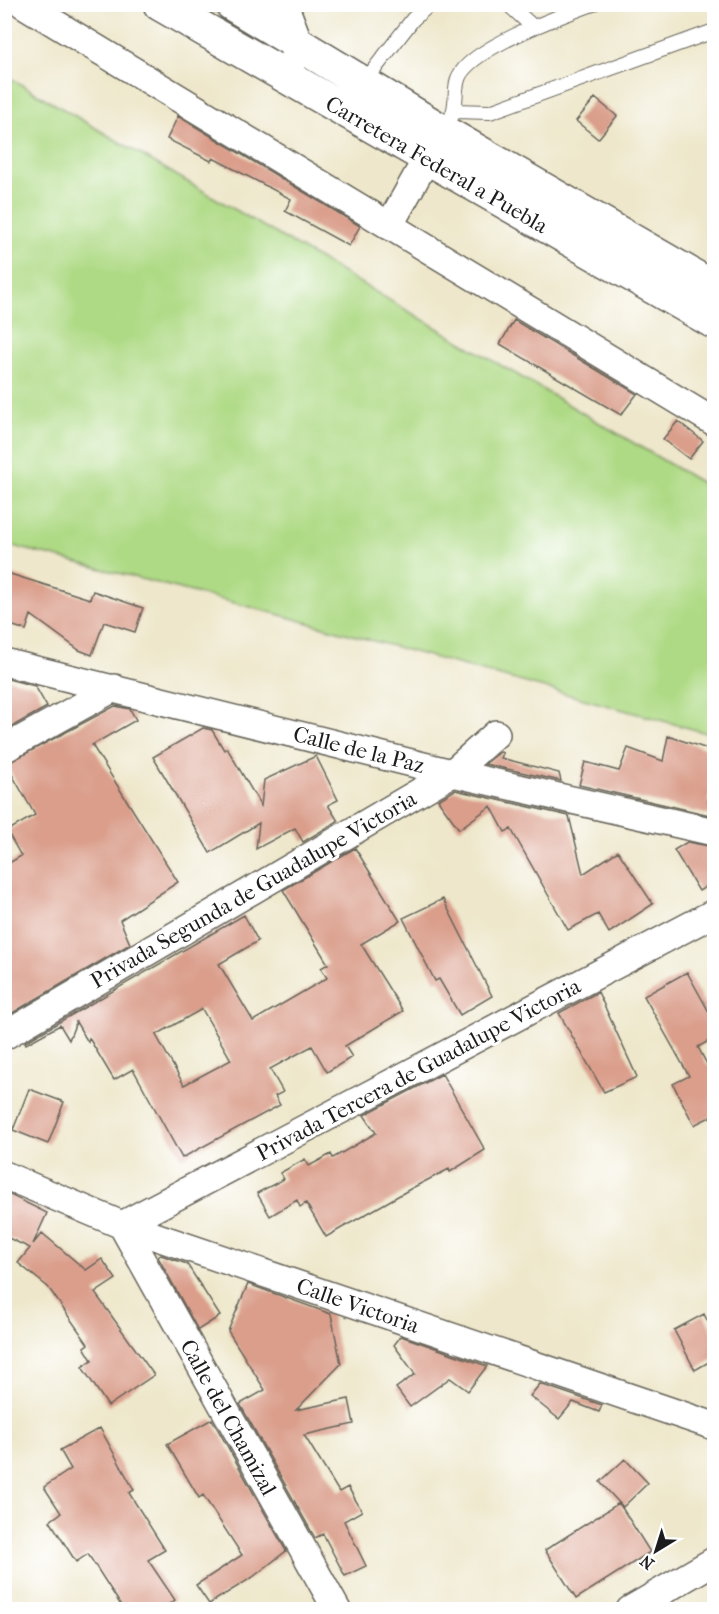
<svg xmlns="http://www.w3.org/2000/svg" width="719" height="1614" font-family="'IM FELL French Canon',serif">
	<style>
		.green { fill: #afda85; stroke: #667b50; stroke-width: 1.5 }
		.building { fill: #da9e8b; fill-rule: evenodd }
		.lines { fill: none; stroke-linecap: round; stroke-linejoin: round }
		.lane-casing { stroke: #666359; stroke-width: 16 }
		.street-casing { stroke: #666359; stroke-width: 30 }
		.primary-casing { stroke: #666359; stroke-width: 36 }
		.lane { stroke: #fff; stroke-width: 14 }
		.street { stroke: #fff; stroke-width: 27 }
		.primary { stroke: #fff; stroke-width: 33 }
		.labels { text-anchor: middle; stroke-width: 6; stroke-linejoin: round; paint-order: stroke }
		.street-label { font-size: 22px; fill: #1c1c1c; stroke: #fff }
	</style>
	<rect width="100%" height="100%" fill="#fff"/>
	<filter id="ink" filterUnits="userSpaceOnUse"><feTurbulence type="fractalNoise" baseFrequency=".0167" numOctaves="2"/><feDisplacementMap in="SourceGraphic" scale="12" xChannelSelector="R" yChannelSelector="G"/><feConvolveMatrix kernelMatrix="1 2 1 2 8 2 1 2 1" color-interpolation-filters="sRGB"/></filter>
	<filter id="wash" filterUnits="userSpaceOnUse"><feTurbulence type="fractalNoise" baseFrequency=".008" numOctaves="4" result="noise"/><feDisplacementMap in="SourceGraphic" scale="24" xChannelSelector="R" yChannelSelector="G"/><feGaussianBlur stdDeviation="1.35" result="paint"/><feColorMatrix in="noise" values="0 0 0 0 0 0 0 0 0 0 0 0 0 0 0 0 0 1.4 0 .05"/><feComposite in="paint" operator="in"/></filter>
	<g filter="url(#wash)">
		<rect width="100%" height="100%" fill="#eee7cb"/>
		<path class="green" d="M5,75L714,490V735L262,610L5,544Z"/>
		<g id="blocks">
			<path class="building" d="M595,98L617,116L598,139L576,121Z
				M178,116L360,226L349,246L285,211L291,199L213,158L211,161L167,139Z
				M514,320L632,391L637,394L621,415L500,344Z
				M678,421L703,441L689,459L663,439Z
				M4,572L90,599L93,591L143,608L135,632L104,622L92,655L79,650L31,615L26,630L4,623Z
				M4,678L35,686L47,707L4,731Z
				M115,706L130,709L136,720L92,745L178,882L120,920L130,944L9,1015L4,1007V866L21,856L7,831L35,815L6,764Z
				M203,728L212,730L224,750L227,748L261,806L264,780L316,756L338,800L328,805L338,821L303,842L295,828L256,849L259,823L210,853L153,757Z
				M668,736L714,751V776L708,802L714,803V816L579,785L585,762L619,771L628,748L663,761Z
				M500,752L503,753L501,758L559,773L561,781L485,764Z
				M455,790L569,816L583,874L618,851L653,904L609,933L598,914L568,930L511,829L505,832L491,806L459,829L438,800Z
				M687,842L714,847V882L699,891L674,850Z
				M355,848L400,921L361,944L403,1011L345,1046L352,1057L327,1072L312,1046L270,1069L283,1092L275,1096L280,1105L182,1158L133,1069L114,1080L89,1038L88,1042L76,1022L69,1040L60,1025L26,1044L25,1042L244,915L258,941L219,964L253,1021L327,978L321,968L328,964L283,890ZM202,1009L231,1060L184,1085L156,1035Z
				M443,899L492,996L460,1015L439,979L435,981L403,918Z
				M687,972L714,1021V1038L698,1047L708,1066L714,1063V1115L694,1125L673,1084L689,1076L644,996Z
				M598,992L637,1077L604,1092L559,1013Z
				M442,1074L485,1150L450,1172L449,1169L412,1188L326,1237L306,1203L300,1207L297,1200L270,1216L257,1193L284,1179L280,1173L305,1159L309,1166L331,1154L333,1158L376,1133L364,1115Z
				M29,1089L64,1102L48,1144L13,1130Z
				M4,1192L47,1213L33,1244L42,1233L86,1270L102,1259L116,1279L95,1293L154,1375L108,1406L82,1367L92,1360L84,1347L88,1344L48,1287L18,1263L30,1248L4,1236Z
				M161,1255L187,1264L220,1316L198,1330L158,1257Z
				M248,1284L331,1314L341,1364L296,1410L349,1399L354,1424L304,1435L339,1492L348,1487L362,1511L344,1521L366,1566L345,1576L323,1534L315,1538L240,1404L265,1390L228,1331Z
				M704,1314L714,1334V1359L695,1370L674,1330Z
				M401,1336L487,1366L468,1391L450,1378L410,1407L396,1388L415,1374L394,1345Z
				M540,1384L602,1405L599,1412L573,1402L559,1419L530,1396Z
				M212,1419L286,1551L253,1577L209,1604L196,1585L242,1555L203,1495L199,1498L167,1444Z
				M100,1428L134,1490L129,1493L165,1550L148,1560L175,1600L160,1610H124L88,1554L76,1562L50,1521L61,1513L44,1487L71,1469L60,1450Z
				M625,1459L648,1483L623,1507L600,1482Z
				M619,1503L650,1552L576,1599L545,1550Z"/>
		</g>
	</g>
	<g filter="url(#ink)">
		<use href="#blocks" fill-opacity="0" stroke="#666359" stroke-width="1.5"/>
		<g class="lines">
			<g class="lane-casing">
				<path id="lane" d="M508,4L532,26
					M362,85L413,19L430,4
					M455,111L490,112L714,31
					M451,118C459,104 452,85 461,73C479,45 561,16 593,4"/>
			</g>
			<g class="street-casing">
				<path id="street" d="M23,4L714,422
					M284,4L299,43L286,78
					M389,226L427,158
					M4,662L452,773L714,832
					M4,749L114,688
					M4,1036L452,773L496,734
					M4,1175L122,1225L714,1426
					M337,1610L122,1225L714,913
					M630,1610L714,1561"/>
			</g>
			<g class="primary-casing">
				<path id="primary" d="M160,4L714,322
					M232,4L442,131L714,288"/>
			</g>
			<use href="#lane" class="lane"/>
			<use href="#street" class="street"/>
			<use href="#primary" class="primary"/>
		</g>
	</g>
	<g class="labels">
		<g class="street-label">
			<text transform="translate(437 164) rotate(30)" y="8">Carretera Federal a Puebla</text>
			<text transform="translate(359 749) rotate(14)" y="8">Calle de la Paz</text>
			<text transform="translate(253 889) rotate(-30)" y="8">Privada Segunda de Guadalupe Victoria</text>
			<text transform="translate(418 1069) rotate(-28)" y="8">Privada Tercera de Guadalupe Victoria</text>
			<text transform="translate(358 1305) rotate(19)" y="8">Calle Victoria</text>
			<text transform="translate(229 1417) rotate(61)" y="8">Calle del Chamizal</text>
		</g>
	</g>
	<rect width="719" height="1614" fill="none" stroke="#fff" stroke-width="24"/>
	<g transform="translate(656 1551) rotate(218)" stroke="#ffffff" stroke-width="4.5" paint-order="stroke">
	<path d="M0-4.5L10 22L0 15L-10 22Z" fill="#1c1c1c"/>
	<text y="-9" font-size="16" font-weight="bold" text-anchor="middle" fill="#1c1c1c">N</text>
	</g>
</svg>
